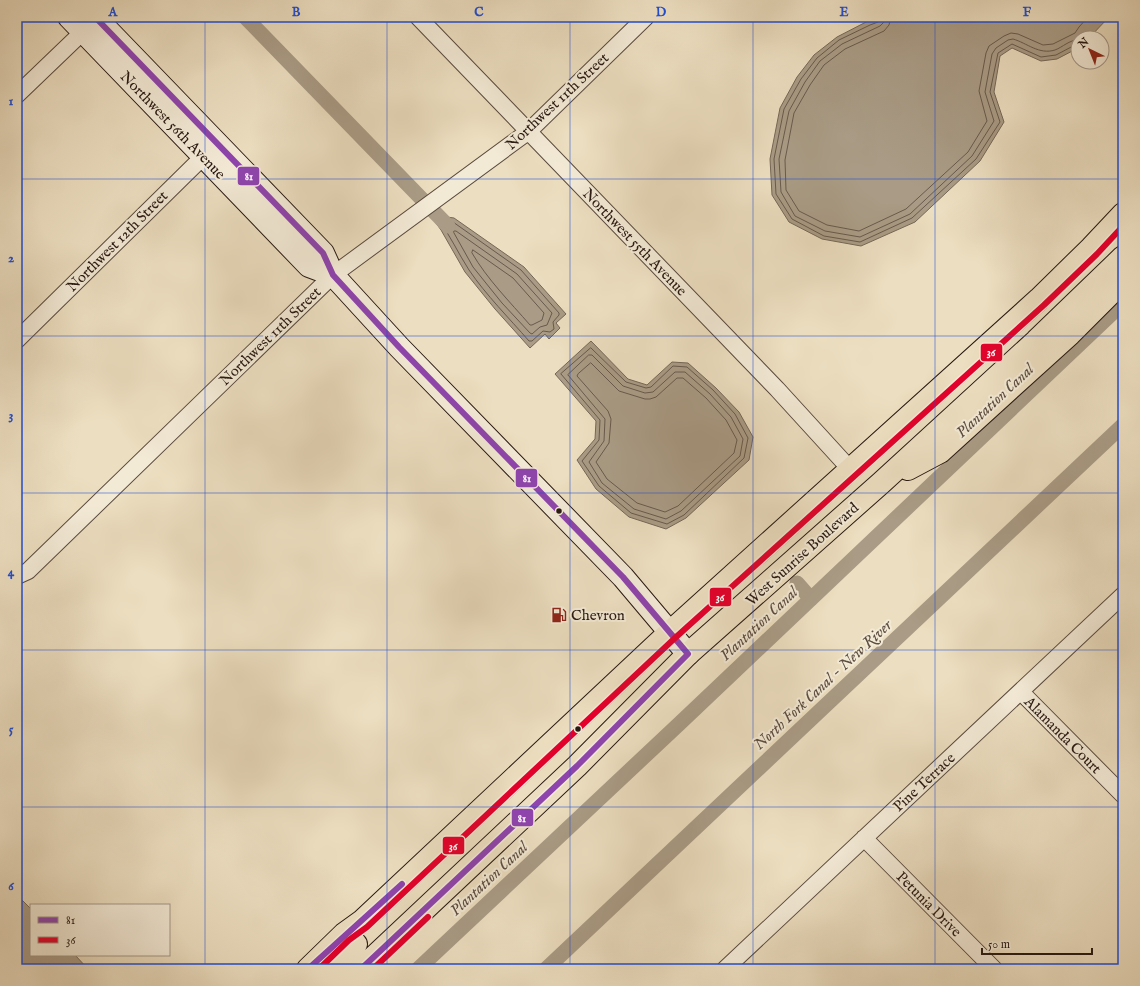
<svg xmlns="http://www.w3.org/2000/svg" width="1140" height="986" font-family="'IM FELL English',serif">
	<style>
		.water { fill: #a99b85; stroke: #756757 }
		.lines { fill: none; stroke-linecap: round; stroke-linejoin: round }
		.shore { stroke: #685a4c; stroke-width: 1 }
		.canal { stroke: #a99b85; stroke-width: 15 }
		.street-casing { stroke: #594a3e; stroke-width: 18 }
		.secondary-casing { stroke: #281912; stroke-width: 24 }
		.highway-casing { stroke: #281912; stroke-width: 24 }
		.street { stroke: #f3ead6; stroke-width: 16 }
		.secondary { stroke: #f3ead6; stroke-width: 22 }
		.highway { stroke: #ecdec0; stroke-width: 22 }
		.bus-1-casing { stroke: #f3ead6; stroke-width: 9 }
		.bus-2-casing { stroke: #f3ead6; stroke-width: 9 }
		.bus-1 { stroke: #8e44ad; stroke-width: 6 }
		.bus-2 { stroke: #e4002b; stroke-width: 6 }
		.grid { fill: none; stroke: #1d4ed8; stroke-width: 1; stroke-opacity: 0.55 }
		.bus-dot { fill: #281912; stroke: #f3ead6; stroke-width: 1.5 }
		.labels { text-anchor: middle; stroke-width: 4; stroke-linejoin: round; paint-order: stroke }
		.street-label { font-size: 15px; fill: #281912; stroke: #f3ead6 }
		.poi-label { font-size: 15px; fill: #281912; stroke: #f3ead6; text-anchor: start }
		.water-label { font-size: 16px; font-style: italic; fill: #5c4d40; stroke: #f3ead6 }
		.line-badge { stroke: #f3ead6; stroke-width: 1.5 }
		.badge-label { font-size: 11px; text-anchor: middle; font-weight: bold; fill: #fff }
		.neatline { fill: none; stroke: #1d4ed8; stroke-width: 1.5 }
		.grid-label { font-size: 13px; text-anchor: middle; font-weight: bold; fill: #1d4ed8 }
	</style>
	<rect width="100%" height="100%" fill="#ecdec0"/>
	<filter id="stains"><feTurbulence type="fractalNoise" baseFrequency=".005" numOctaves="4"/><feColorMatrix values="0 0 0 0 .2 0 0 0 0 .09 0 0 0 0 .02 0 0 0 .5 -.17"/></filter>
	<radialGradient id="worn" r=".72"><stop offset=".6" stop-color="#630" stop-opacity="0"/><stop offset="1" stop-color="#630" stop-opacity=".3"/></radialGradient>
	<path class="water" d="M882,17H1109L1089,38H1078V48L1057,59L1041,61L1012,48L1000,56L994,92L1004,122L980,161L915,222L861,246L822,239L789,222L772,195L770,159L780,108L797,77L814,55L837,37L868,21Z
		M436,211L441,212L447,217L454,218L524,267L566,314L556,323L560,328L549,339L545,334L530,348L495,309L465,272L441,230L433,219V214Z
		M591,341L628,379L647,385L672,362L688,363L716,388L739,412L753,437L749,460L686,518L666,529L629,517L596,489L577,460L595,439L596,421L555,374Z
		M17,897L23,901L31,909V955H75L88,969H17Z"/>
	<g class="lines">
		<path class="shore" d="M880,17L878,22L870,25L839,40L817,58L801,79L784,109L774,159L776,194L792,219L824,236L860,242L912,218L976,159L1000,122L990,92L998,53L1012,44L1041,57L1056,55L1075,45H1078
			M885,17L884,22L880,26L842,44L820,61L805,82L789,111L779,159L781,192L795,216L825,231L860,237L910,214L972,156L994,121L985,92L992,54L996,48L1008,40L1013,39C1027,43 1039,55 1055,50C1063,47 1069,40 1078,40
			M891,17L889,25L884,31L845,49L824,65L810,85L794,113L785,160L786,190L799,211L827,225L859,231L906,209L968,152L987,121L979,91L986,53L989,46L1004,36L1011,33L1018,34L1043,45L1053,44L1075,33L1079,27L1088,17
			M438,217L440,216L445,221L453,222L521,270L559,313V315L553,322L554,329L550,332L543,331L532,341H529C509,318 486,295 469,270C458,253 450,235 438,219Z
			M454,231H456L517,274L552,313L547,325L540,327L532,334L530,333L502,303L473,267L454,233Z
			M473,250L513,278L544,313L542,320L532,325H530C510,302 487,279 472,253Z
			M591,348L626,382L646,388L651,387L673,366L687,367L713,390L735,414L748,438L744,458L684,515L667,524L631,513L599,486L582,461L599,440L600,420L561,374Z
			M589,355H592L623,386L645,393L653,392L675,372H685L710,394L731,417L743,439L740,456L681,511L666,519L634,509L602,483L589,462L604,441L605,419L568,375Z
			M591,363L619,391L645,399H650L656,397L677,378H683L706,398L726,420L737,440L734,453L678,506L665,512L637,503L607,479L596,462L609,443L611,419L608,411L577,376L578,374Z"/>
		<path class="canal" d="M245,17L448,226
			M797,583L811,599
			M418,969L679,724L1123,303
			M546,969L1123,425"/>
		<g class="street-casing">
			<path id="street" d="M418,17L777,389L850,469
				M17,95L91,24
				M17,340L211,149
				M17,576L28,571L333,275L529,131L646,17
				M1021,692L1123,795
				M864,838L994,969
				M725,969L1123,595"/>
		</g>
		<g class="secondary-casing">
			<path id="secondary" d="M69,17L309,266L333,275
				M95,17L323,253L333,275L399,347L623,577L688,654"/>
		</g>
		<g class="highway-casing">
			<path id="highway" d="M908,469L940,452L1070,334L1123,281
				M308,969L344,934L362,921L670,632L1039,299L1091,248L1123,214
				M332,969L335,964L356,944
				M361,969L577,766L688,654L881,483L1036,341L1123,257"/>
		</g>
		<use href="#street" class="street"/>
		<use href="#secondary" class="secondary"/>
		<use href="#highway" class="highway"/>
		<g class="bus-1-casing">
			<path id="bus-1" d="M95,17L323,253L333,275L399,347L623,577L688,654L577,766L361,969
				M308,969L402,884"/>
		</g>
		<g class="bus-2-casing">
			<path id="bus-2" d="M319,969L349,940L367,927L675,638L1044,305L1097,254L1123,226
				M373,969L428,917"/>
		</g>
		<use href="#bus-1" class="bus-1"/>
		<use href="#bus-2" class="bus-2"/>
	</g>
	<path class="grid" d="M205,17V969M387,17V969M570,17V969M753,17V969M935,17V969M17,179H1123M17,336H1123M17,493H1123M17,650H1123M17,807H1123"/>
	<defs>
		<g id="fuel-bare" transform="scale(1.2)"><path d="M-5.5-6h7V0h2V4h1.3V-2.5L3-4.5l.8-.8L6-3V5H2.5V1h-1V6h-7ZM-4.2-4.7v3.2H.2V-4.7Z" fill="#8f2418" stroke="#f3ead6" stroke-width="2.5" paint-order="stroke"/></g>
	</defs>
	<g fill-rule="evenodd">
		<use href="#fuel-bare" x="559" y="615"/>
	</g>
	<g class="bus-dot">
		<circle cx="559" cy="511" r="3.5"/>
		<circle cx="578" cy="729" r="3.5"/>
	</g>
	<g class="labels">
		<g class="street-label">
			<text transform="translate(557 101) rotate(-43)" y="5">Northwest 11th Street</text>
			<text transform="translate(173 125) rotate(46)" y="5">Northwest 56th Avenue</text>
			<text transform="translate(117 241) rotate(-45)" y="5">Northwest 12th Street</text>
			<text transform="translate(635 242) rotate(46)" y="5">Northwest 55th Avenue</text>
			<text transform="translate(270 336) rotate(-44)" y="5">Northwest 11th Street</text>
			<text transform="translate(802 554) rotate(-42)" y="5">West Sunrise Boulevard</text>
			<text transform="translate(1063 735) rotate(45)" y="5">Alamanda Court</text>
			<text transform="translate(924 782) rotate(-43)" y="5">Pine Terrace</text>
			<text transform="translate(929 904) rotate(45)" y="5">Petunia Drive</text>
		</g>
		<g class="poi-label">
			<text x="571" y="620">Chevron</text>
		</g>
		<g class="water-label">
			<text transform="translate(994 400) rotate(-43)" y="6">Plantation Canal</text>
			<text transform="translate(758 623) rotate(-43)" y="6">Plantation Canal</text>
			<text transform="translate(822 684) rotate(-43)" y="6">North Fork Canal - New River</text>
			<text transform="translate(488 878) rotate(-43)" y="6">Plantation Canal</text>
		</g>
	</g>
	<g class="line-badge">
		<rect x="237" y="166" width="23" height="20" rx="4" fill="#8e44ad"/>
		<rect x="980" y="343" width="23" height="19" rx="4" fill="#e4002b"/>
		<rect x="515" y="468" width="23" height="20" rx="4" fill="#8e44ad"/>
		<rect x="709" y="587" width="23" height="20" rx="4" fill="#e4002b"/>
		<rect x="511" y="808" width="23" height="19" rx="4" fill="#8e44ad"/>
		<rect x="442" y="836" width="23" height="19" rx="4" fill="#e4002b"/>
	</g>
	<g class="badge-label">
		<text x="249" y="180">81</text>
		<text x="991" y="356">36</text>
		<text x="527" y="482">81</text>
		<text x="720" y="601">36</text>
		<text x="522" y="822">81</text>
		<text x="453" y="850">36</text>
	</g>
	<rect width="1140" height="986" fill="none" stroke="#ecdec0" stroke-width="44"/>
	<rect x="30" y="904" width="140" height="52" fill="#f3ead6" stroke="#a29688"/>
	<rect x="38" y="917" width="20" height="6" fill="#8e44ad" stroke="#a29688"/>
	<text x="66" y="924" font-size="12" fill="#281912">81</text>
	<rect x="38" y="937" width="20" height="6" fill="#e4002b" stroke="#a29688"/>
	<text x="66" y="944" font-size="12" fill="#281912">36</text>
	<g transform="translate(1090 50) rotate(317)"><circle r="19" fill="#f3ead6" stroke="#a29688"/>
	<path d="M0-3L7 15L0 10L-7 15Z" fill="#8f2418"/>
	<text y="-6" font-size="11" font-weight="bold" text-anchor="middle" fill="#281912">N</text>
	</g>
	<path d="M982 948v6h110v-6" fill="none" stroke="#281912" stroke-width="2"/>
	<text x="988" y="948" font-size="12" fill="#281912" stroke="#f3ead6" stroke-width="3" paint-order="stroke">50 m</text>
	<rect x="22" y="22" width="1096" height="942" class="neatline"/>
	<g class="grid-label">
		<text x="113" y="16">A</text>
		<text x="296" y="16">B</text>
		<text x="479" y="16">C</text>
		<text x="661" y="16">D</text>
		<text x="844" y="16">E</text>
		<text x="1027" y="16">F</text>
		<text x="11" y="105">1</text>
		<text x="11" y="262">2</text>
		<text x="11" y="419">3</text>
		<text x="11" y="576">4</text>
		<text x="11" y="733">5</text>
		<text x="11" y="890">6</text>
	</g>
	<rect width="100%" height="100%" filter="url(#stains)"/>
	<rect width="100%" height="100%" fill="url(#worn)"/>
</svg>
